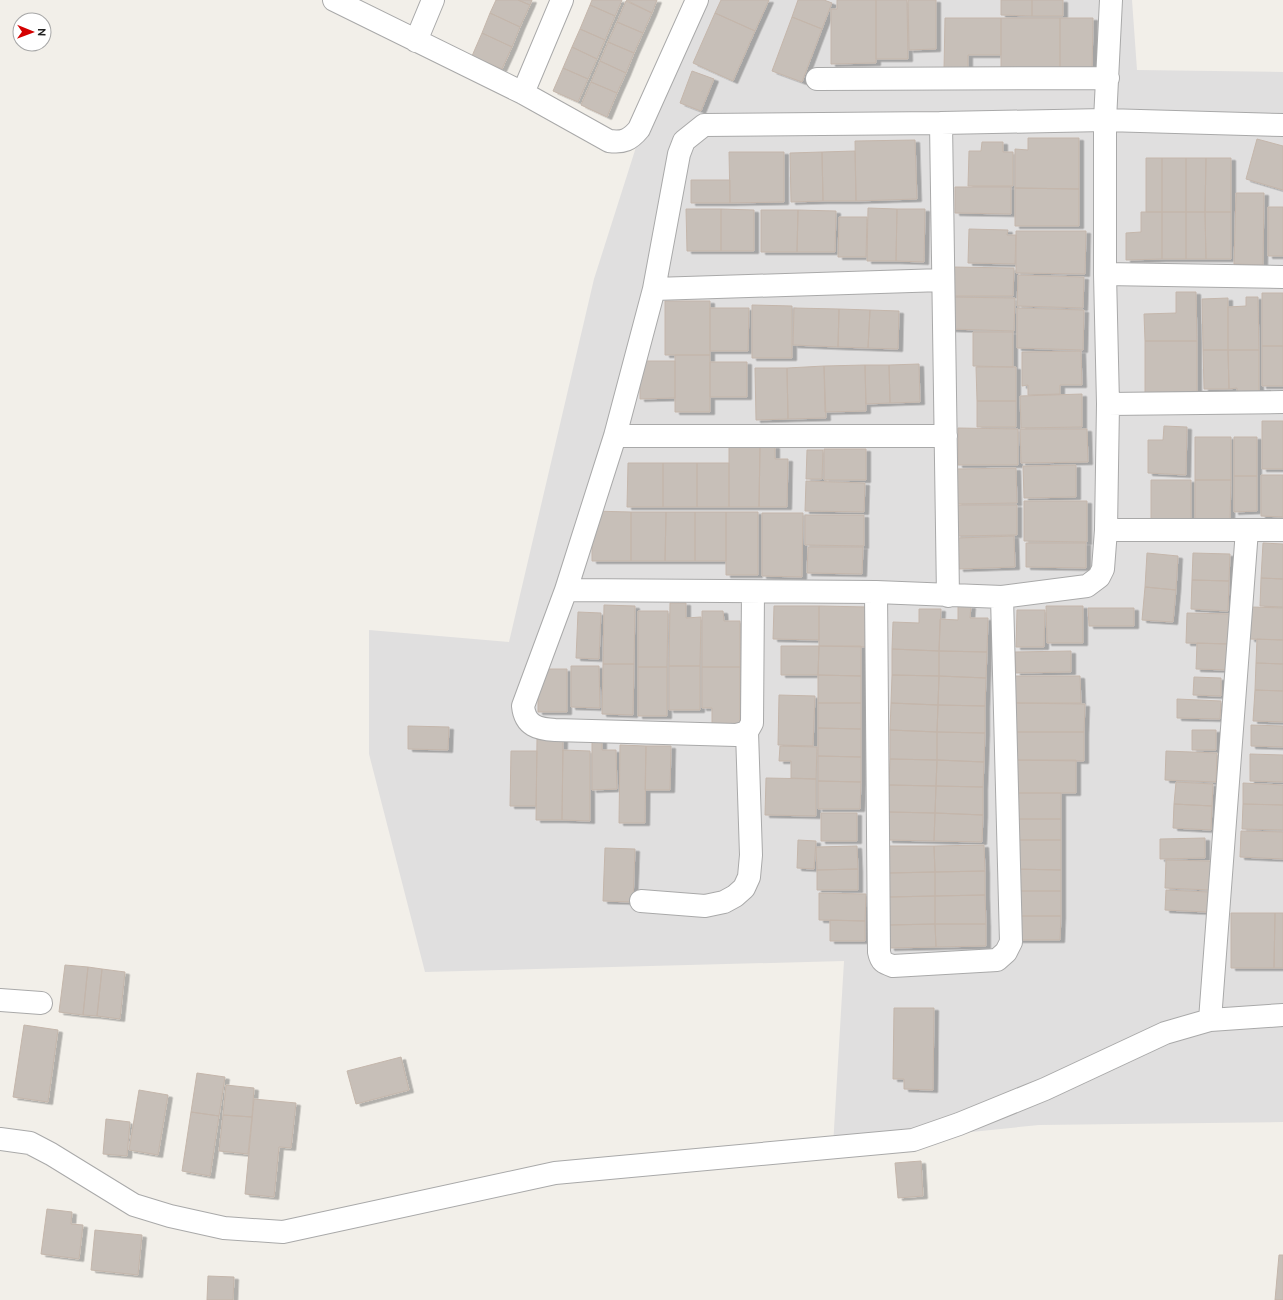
<svg xmlns="http://www.w3.org/2000/svg" width="1283" height="1300" font-family="Ubuntu,sans-serif">
	<style>
		.residential { fill: #e0dfdf }
		.building { fill: #c7bfb8; stroke: #c4b6ab; filter: url(#shadow) }
		.lines { fill: none; stroke-linecap: round; stroke-linejoin: round }
		.minor-casing { stroke: #a9a9a9; stroke-width: 24 }
		.minor { stroke: #fff; stroke-width: 22 }
	</style>
	<defs>
		<filter id="shadow"><feDropShadow dx="4.5" dy="2.5" stdDeviation="0" flood-color="#0004"/></filter>
	</defs>
	<rect width="100%" height="100%" fill="#f2efe9"/>
	<path class="residential" d="M696,0H1132L1137,70L1283,72V1122L1039,1125L833,1146L844,961L425,972L369,754V630L509,642L594,279L644,122Z"/>
	<path class="building" d="M496,0H518L530,5L520,27L490,13Z
		M518,0H532L530,5Z
		M592,0H622L615,16L590,5Z
		M626,0H657L652,13Z
		M721,0H769L755,31L715,13Z
		M798,0H824L832,3L822,29L792,17Z
		M837,0H876V63L831,64V9H837Z
		M876,0H907L908,59H876Z
		M908,0H936V49L909,50Z
		M1001,0H1032V16L1001,15Z
		M1032,0H1063V16H1032Z
		M626,1L652,13L643,33L617,22Z
		M590,5L615,16L605,40L580,29Z
		M490,13L520,27L512,47L482,33Z
		M715,13L755,31L733,81L693,63Z
		M792,17L822,29L802,82L772,71Z
		M945,18H1001V55H968V69H944Z
		M1001,18H1060V74H1001Z
		M1060,18H1093L1092,74H1060Z
		M617,22L643,33L634,53L608,42Z
		M580,29L605,40L597,59L572,47Z
		M482,33L512,47L502,69L472,56Z
		M608,42L634,53L626,73L600,61Z
		M572,47L597,59L588,79L563,68Z
		M600,61L626,73L617,93L591,82Z
		M563,68L588,79L578,102L553,91Z
		M692,71L714,79L701,111L680,103Z
		M591,82L617,93L607,117L581,105Z
		M1028,138H1079V189L1015,188V149L1028,150Z
		M1257,139L1283,146V190L1246,179Z
		M915,140L917,199L856,201L855,141Z
		M982,142H1003V152H1013V186H968L969,151H981Z
		M855,151L856,201H823L822,152Z
		M729,152H784V202L730,203Z
		M822,152L823,201L791,202L790,153Z
		M1146,158H1162V212H1146Z
		M1162,158H1186V212H1162Z
		M1186,158H1206L1205,212H1186Z
		M1206,158H1231V212H1205Z
		M691,180H730V203H691Z
		M955,187H1011V214L955,213Z
		M1015,188L1079,189V226H1015Z
		M1236,193H1264L1263,265L1234,264Z
		M1268,207H1283V256H1268Z
		M868,208L897,209L896,261H867Z
		M686,209H721V251H687Z
		M721,209L754,210V251H721Z
		M897,209H925L924,262L896,261Z
		M761,210H798L797,252H761Z
		M798,210L836,211L835,252H797Z
		M1141,212H1162V259L1126,260V233L1141,232Z
		M1162,212H1186V259H1162Z
		M1186,212H1205L1206,259H1186Z
		M1205,212H1231V259H1206Z
		M839,217H867L866,257H838Z
		M969,229L1008,230L1007,235H1016L1015,264L968,263Z
		M1016,231H1086L1085,274L1016,273Z
		M952,267L1014,268L1013,296H951Z
		M1018,275L1084,277L1083,308L1017,306Z
		M1176,292H1196L1197,341H1145L1144,314L1176,313Z
		M1262,293H1283V346H1262Z
		M951,297L1015,298L1014,331L950,329Z
		M1246,297H1258L1259,350H1228V307L1246,306Z
		M1228,298V350H1203L1202,299Z
		M665,301H710V355H665Z
		M752,305L792,306V358H752Z
		M710,308H749L748,351H710Z
		M794,308L839,309L838,347L793,345Z
		M1017,308L1084,310L1083,350L1017,348Z
		M839,309L870,310L868,348L838,347Z
		M870,310L899,311L898,349L868,348Z
		M973,332H1013V367L973,366Z
		M1145,341H1197V395H1145Z
		M1262,346H1283V386H1262Z
		M1203,350H1228L1229,389H1204Z
		M1228,350H1259V399H1238L1237,388L1229,389Z
		M1081,351L1082,385H1060V394L1028,395V385L1022,386V352Z
		M675,355H710V412H675Z
		M640,361H675V398L640,399Z
		M710,362H747V397H710Z
		M919,364L920,402L890,403L889,365Z
		M865,365H889L890,403L866,404Z
		M865,365L866,411L825,412L824,366Z
		M824,366L826,418L788,419L787,368Z
		M976,367H1016V401H977Z
		M755,368H787L788,419L756,420Z
		M1082,394V427L1021,428L1020,396Z
		M977,401H1016V427H977Z
		M1262,421H1283V469H1262Z
		M1164,426L1187,427L1186,475L1148,473V440H1163Z
		M958,428L1018,429V465H958Z
		M1020,429H1087L1088,462L1021,463Z
		M1195,437H1231V480H1195Z
		M1234,437H1257V476H1234Z
		M729,446H760L759,507H729Z
		M760,446H775V459H788L787,507H759Z
		M824,449H866V480H824Z
		M807,450H823L822,479H806Z
		M628,463H663V507H627Z
		M663,463H697V507H663Z
		M697,463H729V507H697Z
		M1076,465V497L1024,498L1023,466Z
		M1016,468L1017,503L957,504L956,469Z
		M1261,475H1283V517L1261,516Z
		M1234,476H1257V511L1234,512Z
		M1151,480H1191V520H1151Z
		M1195,480H1231L1230,520H1195Z
		M806,481L865,483L864,512L805,511Z
		M1024,501H1087V542L1024,541Z
		M956,505H1017V535L956,536Z
		M592,511L631,512V561H592Z
		M631,512H666L665,561H631Z
		M666,512H695V561H665Z
		M695,512H726V561H695Z
		M726,512H758V575H726Z
		M762,513H803L802,577L762,576Z
		M805,515H864V546L805,545Z
		M1014,536L1015,567L959,569L958,538Z
		M1026,543H1086V568L1026,567Z
		M1263,543L1283,544V579L1261,578Z
		M808,547H863L862,574L807,573Z
		M1147,553L1178,556L1176,590L1145,587Z
		M1193,553L1230,554L1229,581L1192,580Z
		M1261,578L1283,579V607L1260,606Z
		M1192,580L1229,581L1228,611L1191,609Z
		M1145,587L1176,590L1173,622L1142,620Z
		M670,603H686V618L701,617L700,666H669Z
		M604,605L635,606L634,664H603Z
		M774,606H819V640L773,639Z
		M819,606L869,607L868,647L819,646Z
		M958,606H971L970,618H988L987,652L939,651L940,619L958,620Z
		M1046,606H1083V643H1047Z
		M1252,607L1283,608V640L1250,639Z
		M1088,608H1134V626H1089Z
		M919,609H941L939,651L892,649L893,622L919,623Z
		M1017,610H1045L1044,647H1016Z
		M638,611H668L667,667H638Z
		M702,611H723L724,621H740V667H702Z
		M578,612L601,613L599,659L576,658Z
		M1187,613L1232,614L1231,644L1186,643Z
		M1257,639L1283,640V664L1256,663Z
		M1197,643L1230,644L1229,670L1196,669Z
		M781,646H819L818,675H781Z
		M819,646H861V676L818,675Z
		M892,649L939,651V676L892,675Z
		M939,651L987,652L986,678L939,676Z
		M1071,651V672L1016,673L1015,652Z
		M1256,663L1283,664V691L1255,690Z
		M603,664H634L633,715L602,714Z
		M571,666H599L600,708L571,707Z
		M669,666H700V710H669Z
		M638,667H667V716H638Z
		M702,667H740V727H712V708H702Z
		M538,669H567V712H538Z
		M818,675L861,676V703H818Z
		M892,675L939,676L938,705L891,703Z
		M939,676L986,678L985,706L938,705Z
		M1014,676H1080L1081,703H1014Z
		M1194,677L1221,678V696L1193,695Z
		M1255,690L1283,691V722L1253,721Z
		M779,695L815,696L813,746L778,745Z
		M1177,699L1221,701L1220,719L1177,718Z
		M818,703H861V729L818,728Z
		M891,703L938,705L937,732L890,730Z
		M1013,703L1085,704L1084,732H1013Z
		M938,705L985,706V733L937,732Z
		M1251,725L1283,726V747L1251,746Z
		M408,726L449,727L448,750L408,749Z
		M818,728L861,729V757L818,756Z
		M890,730L937,732V760L890,759Z
		M1192,730H1216V750H1192Z
		M937,732L985,733L984,762L937,760Z
		M1013,732H1084V761L1012,760Z
		M537,739H563L562,820H536Z
		M602,739V750H616L617,789L592,790V740Z
		M620,745L646,746L645,823H619Z
		M646,746H671L670,790H645Z
		M780,746L817,747L816,779L791,778V761H779Z
		M563,750L590,751V821L562,820Z
		M511,751H537L536,806H510Z
		M1166,751L1217,753L1216,782L1165,780Z
		M1250,754L1283,755V782L1250,781Z
		M818,756L861,757V782L818,781Z
		M890,759L937,760L936,786L889,785Z
		M937,760L984,762L983,787L936,786Z
		M1012,760H1076V793H1012Z
		M766,778L816,779V816L765,815Z
		M818,781L861,782L860,809H818Z
		M1176,782L1213,784L1212,806L1174,804Z
		M1243,783L1283,785V805L1243,804Z
		M889,785L936,786L935,813L888,812Z
		M936,786L983,787V815L935,813Z
		M1012,793H1061V819H1012Z
		M1174,804L1212,806L1211,830L1173,828Z
		M1243,804L1283,805V830L1242,829Z
		M888,812L935,813L934,841L888,840Z
		M821,813H857V841H821Z
		M935,813L983,815L982,842L934,841Z
		M1012,819H1061V840H1012Z
		M1241,831L1283,832V859L1240,857Z
		M1205,838V858L1160,859V839Z
		M798,840L816,841L814,869L797,868Z
		M1012,840H1061V870L1012,869Z
		M984,845L985,871L935,872L934,846Z
		M857,846L858,869L817,870L816,847Z
		M888,846H934L935,872L889,873Z
		M605,848L635,849L633,902L603,901Z
		M1166,860L1211,861L1210,890L1165,888Z
		M858,869V890H817V870Z
		M1012,869L1061,870V891H1012Z
		M985,871V895L935,896V872Z
		M935,872V896L889,897V873Z
		M1166,890L1208,892L1207,912L1165,910Z
		M1012,891H1061V916H1012Z
		M819,893L866,894L865,921L819,920Z
		M985,895L986,924H935V896Z
		M935,896V924L889,925V897Z
		M1231,913H1275L1274,968H1231Z
		M1275,913H1283V968H1274Z
		M1012,916H1061L1060,940H1012Z
		M830,920L865,921V941H830Z
		M935,924H986V946L936,947Z
		M935,924L936,947L890,948L889,925Z
		M65,965L88,967L83,1015L59,1012Z
		M88,967L102,969L97,1016L83,1015Z
		M102,969L125,972L120,1019L97,1016Z
		M894,1008H934L933,1090L904,1089V1079H893Z
		M24,1025L58,1030L48,1102L13,1097Z
		M401,1057L409,1090L356,1104L347,1071Z
		M197,1073L225,1077L219,1116L191,1112Z
		M226,1085L254,1088L252,1117L223,1115Z
		M139,1090L168,1095L158,1155L129,1150Z
		M254,1099L296,1103L291,1148L279,1147L274,1197L245,1194Z
		M191,1112L219,1116L210,1176L182,1171Z
		M223,1115L252,1117L248,1154L219,1151Z
		M106,1119L130,1122L127,1156L103,1154Z
		M921,1161L923,1196L898,1198L895,1163Z
		M47,1209L72,1212L71,1224L83,1225L79,1259L41,1254Z
		M95,1230L142,1235L138,1275L91,1270Z
		M1279,1255H1283V1300H1275Z
		M208,1276L234,1277L233,1300H207Z"/>
	<g class="lines">
		<g class="minor-casing">
			<path id="minor" d="M334,0L523,93L609,141C623,143 630,140 639,129L697,0
				M416,41L433,0
				M817,79L1108,78
				M523,93L562,0
				M1105,274L1283,277
				M654,289L943,280
				M1108,404L1283,402
				M615,436H946
				M1106,530H1283
				M566,590L876,592L1002,597L1087,586L1099,577L1103,569L1106,530L1108,404L1105,274V120L1111,0
				M753,592L752,723L747,732L736,735L555,730C538,729 525,726 523,706L566,590L615,436L654,289L679,154L684,141L704,125L941,123
				M876,592L879,952C881,962 884,963 893,966L997,960L1006,952L1011,942L1002,597
				M948,596L941,123L1105,120L1283,125
				M641,901L705,906L724,902L735,896L744,888L749,877L751,855L747,732
				M0,1000L41,1003
				M1210,1020L1247,530
				M0,1139L30,1143L51,1154L134,1205L170,1216L224,1228L283,1232L555,1173L913,1140L959,1124L1045,1089L1165,1033L1210,1020L1283,1015"/>
		</g>
		<use href="#minor" class="minor"/>
	</g>
	<g transform="translate(32 32) rotate(91)"><circle r="19" fill="#ffffff" stroke="#a7a7a7"/>
	<path d="M0-3L7 15L0 10L-7 15Z" fill="#d40000"/>
	<text y="-6" font-size="11" font-weight="bold" text-anchor="middle" fill="#222222">N</text>
	</g>
</svg>
